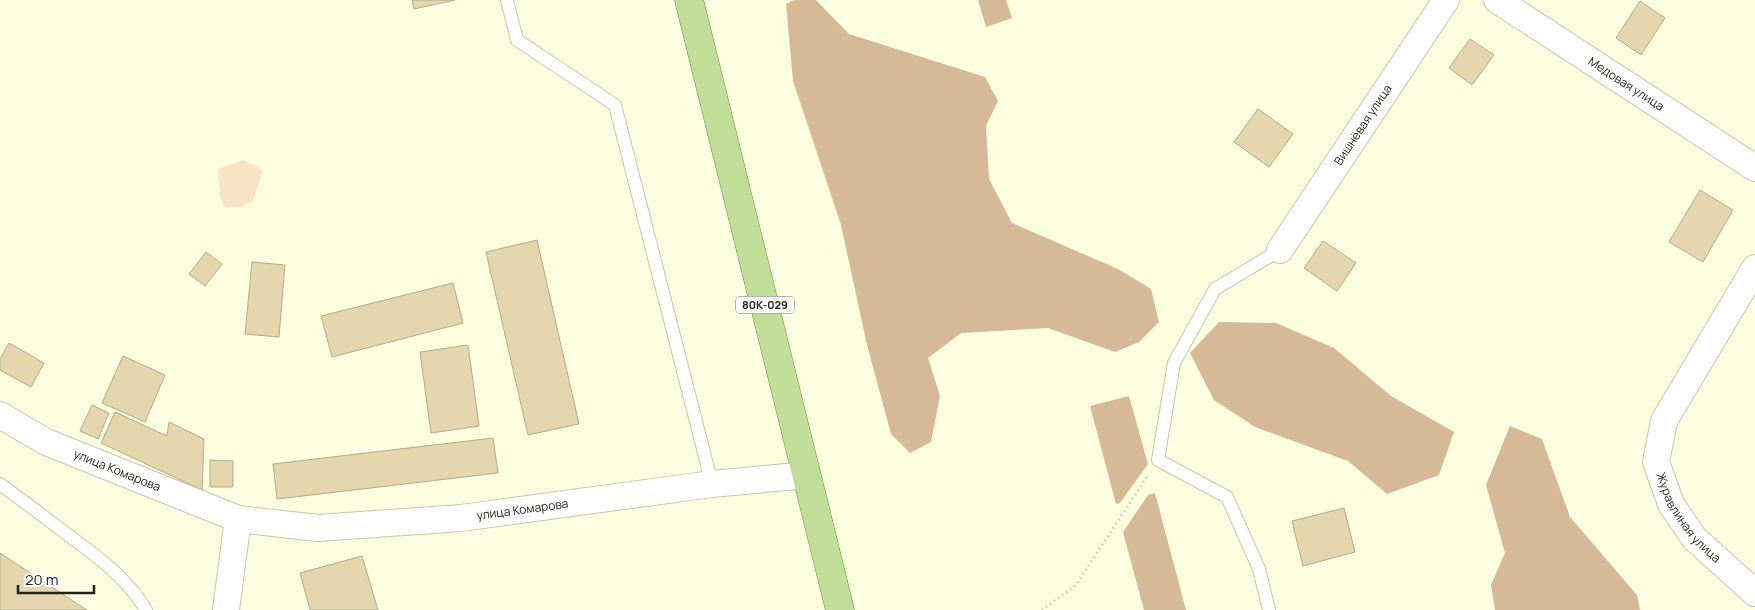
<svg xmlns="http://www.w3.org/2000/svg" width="1755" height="610" font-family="Manrope,sans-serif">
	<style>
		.green { fill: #fbe3c7 }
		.forest { fill: #d6b997 }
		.building { fill: #e5d6ad; stroke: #b3aa8f }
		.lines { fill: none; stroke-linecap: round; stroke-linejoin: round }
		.service-casing { stroke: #c5c6aa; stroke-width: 14 }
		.minor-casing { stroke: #c5c6aa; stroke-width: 28 }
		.primary-casing { stroke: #6d8e3f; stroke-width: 29 }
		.path { stroke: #babca3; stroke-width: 3; stroke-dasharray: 1 4; stroke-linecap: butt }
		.service { stroke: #fff; stroke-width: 12 }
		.minor { stroke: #fff; stroke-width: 26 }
		.primary { stroke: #c0de98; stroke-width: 28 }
		.labels { text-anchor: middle; stroke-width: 4.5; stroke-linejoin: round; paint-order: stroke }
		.shield { fill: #fff; stroke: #64655d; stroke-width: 1 }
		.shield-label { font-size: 11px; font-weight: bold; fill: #222318 }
		.street-label { font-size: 12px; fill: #222318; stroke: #fff }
	</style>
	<rect width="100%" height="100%" fill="#fcfee0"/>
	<path class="green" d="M243,160L263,170L253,201L241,207L225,208L220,197L218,169Z"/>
	<path class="forest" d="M794,0H816L849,34L985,77L998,101L986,126L989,179L1012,223L1118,269L1151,289L1159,322L1139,342L1115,352L1048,328L961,333L928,358L940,396L931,442L910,453L891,434L867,345L841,225L793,81L786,4Z
		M978,0H1006L1012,18L986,27Z
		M1219,322L1276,323L1334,348L1391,396L1454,432L1439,475L1387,494L1348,461L1255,427L1214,400L1190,353Z
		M1129,396L1148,464L1120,503L1116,504L1090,406Z
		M1510,426L1542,439L1570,517L1637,595L1640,610H1495L1491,585L1505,553L1486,485Z
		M1155,493L1186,610H1144L1123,532L1148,495Z"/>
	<path class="building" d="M412,0H455L414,9Z
		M1640,1L1665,18L1641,55L1616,38Z
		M1470,39L1494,55L1472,85L1449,68Z
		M1258,109L1293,134L1269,167L1234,142Z
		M1700,190L1733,210L1703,262L1669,242Z
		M537,240L579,424L528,435L486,252Z
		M1323,241L1356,263L1337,291L1304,268Z
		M206,252L222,264L205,286L189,274Z
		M252,262L285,265L279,337L245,334Z
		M453,283L463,323L332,357L321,316Z
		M9,343L44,363L31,387L0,370V359Z
		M468,345L479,426L431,433L420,352Z
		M123,356L165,375L145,422L102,403Z
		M92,405L109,413L98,439L80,431Z
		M115,412L167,436L169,422L204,439L202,490L101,443Z
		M493,438L498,473L277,499L273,464Z
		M210,460L233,461V487H210Z
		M1344,508L1355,552L1303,566L1292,521Z
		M0,553L85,609L87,610H0Z
		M362,556L378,610H310L300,573Z"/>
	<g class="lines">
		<g class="service-casing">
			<path id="service" d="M507,0L517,40L615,105L712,484
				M0,484C23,501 46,518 68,535C98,557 127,578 146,610
				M1269,610L1259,569L1227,497L1158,460L1174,363L1215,289L1280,250"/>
		</g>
		<g class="minor-casing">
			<g id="minor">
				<path id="s1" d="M1497,0L1755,168"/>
				<path id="s2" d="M1280,250L1446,0"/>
				<path id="s3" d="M1755,268L1664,421L1656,462L1671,504L1694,538L1755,593"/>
				<path id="s4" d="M0,415L46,442L238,519L318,528L461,518L712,484L807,475"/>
				<path d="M226,610L238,519"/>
			</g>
		</g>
		<g class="primary-casing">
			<path id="primary" d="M689,0L840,610"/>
		</g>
		<path class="path" d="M1042,610L1076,585L1148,475"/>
		<use href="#service" class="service"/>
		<use href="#minor" class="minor"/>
		<use href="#primary" class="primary"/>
	</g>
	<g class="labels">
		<rect class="shield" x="736" y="296.5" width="58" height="17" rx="4"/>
		<g class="shield-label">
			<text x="765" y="309">80К-029</text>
		</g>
		<g class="street-label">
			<text dy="4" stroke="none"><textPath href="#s1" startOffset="154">Медовая улица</textPath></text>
			<text dy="4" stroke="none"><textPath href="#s2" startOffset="150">Вишнёвая улица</textPath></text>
			<text dy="4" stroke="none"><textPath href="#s4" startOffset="130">улица Комарова</textPath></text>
			<text dy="4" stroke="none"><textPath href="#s4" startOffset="546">улица Комарова</textPath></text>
			<text dy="4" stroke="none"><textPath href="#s3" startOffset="285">Журавлиная улица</textPath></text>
		</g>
	</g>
	<path d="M18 585v8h76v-8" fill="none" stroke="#222318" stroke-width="2.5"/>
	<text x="25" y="585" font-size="15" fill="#222318" stroke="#ffffff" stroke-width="4" paint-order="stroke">20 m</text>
</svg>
